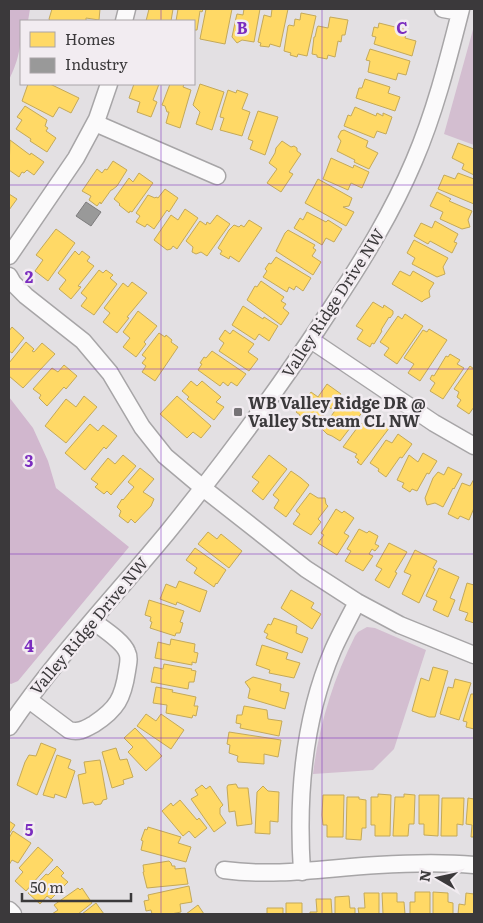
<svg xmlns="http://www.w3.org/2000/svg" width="483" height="923" font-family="Literata,serif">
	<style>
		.green { fill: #d3bed0 }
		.forest { fill: #d1b7ce }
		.homes { fill: #ffd966; stroke: #c4a959 }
		.industry { fill: #999; stroke: #7d7c7d }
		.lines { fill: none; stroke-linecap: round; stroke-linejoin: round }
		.minor-casing { stroke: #a7a5a7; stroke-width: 19 }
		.minor { stroke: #fbfafb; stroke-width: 16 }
		.grid { fill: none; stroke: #7b2cbf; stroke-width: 1; stroke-opacity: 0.55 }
		.poi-dot { fill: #767376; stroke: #f2ecf1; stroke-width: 2 }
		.labels { text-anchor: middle; stroke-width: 5; stroke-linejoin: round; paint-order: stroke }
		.street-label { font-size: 16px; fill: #3b393b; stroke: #f2ecf1 }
		.poi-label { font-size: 16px; font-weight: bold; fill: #3b393b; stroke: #f2ecf1; text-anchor: start }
		.grid-label { font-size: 16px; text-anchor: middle; font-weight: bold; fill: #7b2cbf; stroke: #f2ecf1; stroke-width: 5; stroke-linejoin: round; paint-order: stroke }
	</style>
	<rect width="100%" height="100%" fill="#e3e0e3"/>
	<path class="green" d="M474,26V145L444,134Z
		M367,627L375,628L426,650L394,749L373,770L313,774C319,725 333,680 355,636L358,632Z"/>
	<path class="forest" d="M9,9H30L28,21H21C21,46 20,57 9,80Z
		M9,397L33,428L48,461L56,488L129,547L18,681L11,684L9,683Z"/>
	<path class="homes" d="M52,9H100L99,20L86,18V21H50L49,19Z
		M149,9H173L171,21H146Z
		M178,9H203L202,12L200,11L197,30H194V21H176Z
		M206,9H232L225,44L200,39Z
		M244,9H260L254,42L242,40L237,43L232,37L236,18L237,14L243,15Z
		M272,9H288L280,47L270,44L269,47L260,46L261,43L258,42L264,15L271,17Z
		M301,13L316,16L307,56L298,54L297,57L290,55L291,53L284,51L288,26L289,25L294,26L295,19L300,20Z
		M330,17L348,20L345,35H342L341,42L338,41L335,57L328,55L327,59L317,57V55L312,54L314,37H315L317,28L318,26L328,28Z
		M379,23L407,30L405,38L416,41L412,56L374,44L376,37L372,36L374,27L378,28Z
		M370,49L410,61L406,75L398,73L396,80L368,72L370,61L366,60Z
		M365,79L390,87L388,93L400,97L395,111L356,98L359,88H362Z
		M28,84H50L79,98L71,113L59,107L53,117L22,101Z
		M134,84H159L153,100L157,102L151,117L137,112L140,102L129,98Z
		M170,84H184L183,87L191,90L180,128L166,123L169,112H167L165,106L162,105Z
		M200,84L224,92L212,130L196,124L200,112L193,105Z
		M228,90L236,93L237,90L248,94L242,109L250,112L242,136L220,130L224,118L220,117L221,113Z
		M25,106L47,120L45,126L48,128L46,131L56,138L47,152L30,141L31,139L16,129L22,120L17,117Z
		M355,107L376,116L377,113L383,116V113L392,117L386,134L377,131L374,138L344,126L348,115L351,116Z
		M258,111L278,117L265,155L250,149L253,141L248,139Z
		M344,130L368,141L366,147L378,153L369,169L354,162L355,160L337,151L341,141L338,137L341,131Z
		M10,140L30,155L31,153L44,162L34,175L27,170L24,173L22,172L19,177L9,170Z
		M282,141L291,147L294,146L297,148V151L301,154L289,172L293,174L281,192L267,183L277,169L269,163L275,153L276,148Z
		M458,143L474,149V175L462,169L464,164L452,158Z
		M331,158L353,168L354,165L369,172L362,188L351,183L348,190L323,179Z
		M113,161L127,170L117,186L112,190H111L101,204L100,202L97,206L89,200L91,196L82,191L97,169L102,173L105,169L107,170Z
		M139,173L153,183L132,212L130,211L129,213L119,205L120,204L114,199L129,178L133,182Z
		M458,173L474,179V204L438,189L444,175L455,179Z
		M318,179L352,198L349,206L343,207L354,212L346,226L305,203Z
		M165,189L178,198L169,212L167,210L154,229L147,224L145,227L136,222L140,216L136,213L148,195L155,198L156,197L158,198Z
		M437,192L451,199L449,201L472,211L468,220L470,227L462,229L440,219L443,212L430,206Z
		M9,194L17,199L9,210Z
		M185,209L198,218L177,249L173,246L171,249L167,250L154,240L171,215L178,220Z
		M307,212L326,222L328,220L342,229L334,242L326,238L322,245L294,228L300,218L303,220Z
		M217,215L230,224L207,256L201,252L196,254L192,252L193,247L186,241L200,221L206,225L207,222L210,224Z
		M249,220L262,228L239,262L230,256L229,259L220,254L222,251L218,248L229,230L234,225L239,227L241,225L244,227Z
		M435,221L458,234L454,242L457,243L452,253L430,241L428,244L414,236L421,223L432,228Z
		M56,229L75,243L48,281L35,271L43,260L36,255Z
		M288,230L315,245L313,248L316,250L312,256L321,262L313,275L276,251L285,233Z
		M414,240L448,258L443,267L445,274L437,277L412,264L415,258L407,253Z
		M75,251L79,255L82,251L90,257L87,261L94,266L78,286L81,287L71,299L59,289L66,280L58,273Z
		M276,257L311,278L303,291L296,286L294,290L289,287L287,292L263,277L267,271L265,269L269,263L271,264Z
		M99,270L103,273L106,270L113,275L110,278L117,284L94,315L81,306L87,298L81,293Z
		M400,271L410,276L413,271L434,283L429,291L430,297L424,300L422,302L392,284Z
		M261,281L284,297L281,301L286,304L283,308L289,313L281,325L247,300L255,286L257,287Z
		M132,282L147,293L127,317L129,318L117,333L103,322L110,313L104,308L123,283L128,287Z
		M373,302L383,308L384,305L393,311V314L390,318L389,317L381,330L382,331L374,344L372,343L370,347L357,339L363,330L356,326Z
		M243,306L263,319L264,317L278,326L269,341L259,334L255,340L232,325Z
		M138,311L157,326L144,342L146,344L136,357L123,347L130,338L123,332Z
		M405,314L423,326L397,364L384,355L389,348L380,342L398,316L402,319Z
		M12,327L24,338L12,353L9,351V331Z
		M429,329L447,340L420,381L408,373L414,364L404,358L423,330L427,332Z
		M225,330L230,334L233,330L254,344L248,352L258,359L249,371L219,351L224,343L219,339Z
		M159,333L165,337L166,335L172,340L171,342L178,347L155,381L142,372L146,366L142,363L146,358L142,355Z
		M26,342L34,349L32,351L34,352L42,343L55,354L23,388L9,376V363Z
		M212,351L246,374L237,386L231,382L228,386L223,382L220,386L198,370L202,364L200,363L204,357L206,358Z
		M450,354L460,360L457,364L464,368L443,399L430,391L435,383L430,379L432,375L434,376L446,356L448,357Z
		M64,365L77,376L66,389L64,387L47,406L39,398L41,395L33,389L52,368L58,372Z
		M470,366L474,369V407L469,414L457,406L461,400L457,397L459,392L454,389Z
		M191,381L197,386L202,381L221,397L216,402L224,407L214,420L187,399L189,397L182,391Z
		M327,384L341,394L331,409L329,407L316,426L309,421L306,425L298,419L300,415L296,412L311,392L318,397Z
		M84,396L97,407L66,443L45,426L66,399L76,407Z
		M177,396L211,426L201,438L193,432L187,438L160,414Z
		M352,401L364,410L340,441L332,436L327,434L322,429L339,405L346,409Z
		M377,418L390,427L361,465L357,462L359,460L355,457L357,454L343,447L360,424L363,423L370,427Z
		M90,424L98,431L103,425L117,436L106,449L104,447L85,470L65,453Z
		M398,434L412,444L402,458L400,457L386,477L378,471L379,469L370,463L386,440L392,443Z
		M423,453L437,461L429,474L427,473L417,491L412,489L410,492L402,487L404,483L397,480L409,455L418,462Z
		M123,455L136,466L111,495L107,491L104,494L95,487L98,484L91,479L108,458L115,464Z
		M269,455L287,469L263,500L252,491L259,482L252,477Z
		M448,467L462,474L454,489L453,488L443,507L435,503L427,505L425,498L433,478L438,472L444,475Z
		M140,468L154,479L143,492L154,499L151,506L135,523L131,519L128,523L119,516L121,511L117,507L122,499L123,500L134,487L128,482Z
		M291,471L301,478L309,485L286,517L274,508L279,500L273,495Z
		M474,479V508L469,520L460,516L458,519L448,514L462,483L470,486Z
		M310,493L318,498H325L326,504L328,506L318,519L321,522L311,535L293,524L300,514L296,511Z
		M336,509L342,513L344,511L354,518L344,533L349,536L337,555L318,543L324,535L321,533L323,530Z
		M359,529L367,533L369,531L378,536L375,544L379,546L375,551L372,549L369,554L373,556L363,571L345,561L351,551L347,549Z
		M208,532L217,539L221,534L242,551L229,568L198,544Z
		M389,543L407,552L395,572L397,573L389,588L375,580L382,569L376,566Z
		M195,548L226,570L217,584L216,583L214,587L194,573L197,568L186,560Z
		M415,550L437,561L433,568L435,569L419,603L402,594L411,575L404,572Z
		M439,568L459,577L450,598L455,600L448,617L433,610L437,601L426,596Z
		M179,581L207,591L200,612L177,602L176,605L160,599L166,584L176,588Z
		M467,583L474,585V623L465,620L468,613L459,610Z
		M291,590L314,603L311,608L321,614L312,629L281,608Z
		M149,600L184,611L180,622L183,623L180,633H176L175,636L150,628L152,622L150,621L151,617L145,615Z
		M274,618L297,626L296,633L308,638L302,653L266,638L268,634L264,632L268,624L271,625Z
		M171,639L195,644L194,652L198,653L196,663L192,662V665L155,658L158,642L170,645Z
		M262,645L288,653L286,659L300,663L294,678L269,673L270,670L256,665Z
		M164,664L192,669L191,670L196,671L194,682H189L188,689L151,682L154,667L163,669Z
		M433,667L448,671L435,717H429L412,711L421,678L429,681Z
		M253,677L281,684L280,691L289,693L285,709L248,698L250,689L245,682Z
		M455,679L471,683L459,720L440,714L448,687L453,688Z
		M156,687L173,690L172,692L196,697L194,706H198L196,716L193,715L192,718L166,713L167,705L153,703Z
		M471,694H474V729L466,727L467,722L463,721Z
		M244,706L267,710L268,719L282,721L279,736L240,728L241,724L236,723L237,715H242Z
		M146,714L156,721L161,714L184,730L171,749L137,726Z
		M135,728L162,756L146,771L128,752L133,747L124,738Z
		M229,732L281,740L278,757L264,754V764L238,762L237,760L238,756L229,753L230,745L227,744Z
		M41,743L56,749L37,795L17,785L25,762L29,755L36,756Z
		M116,748L120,760L127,759L133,777L123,780L124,784L112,788L102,752Z
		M57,755L71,760L68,768L75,771L66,798L55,794L54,798L43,795Z
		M100,760L107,799L103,800L101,804L95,805L93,802L83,804L78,775L86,773L84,762Z
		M236,784L238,788H248L252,824L237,826L235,811L229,812L227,787L228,785Z
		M202,785L206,789L210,786L223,805L220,808V814L226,823L214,832L191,799L198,795L195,790Z
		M263,786L268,791L279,792L278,822L270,821V834L255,833L257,792Z
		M378,794L391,795L390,836H375V825H371V797H378Z
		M404,794L415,795L414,824H409L408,836H393L395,797H404Z
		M323,795H344L343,837H327V825H323L322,815Z
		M419,795H439L438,836L424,835V824H419Z
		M347,797H359V799L366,800V828H362L361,840L346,839Z
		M442,798H464L463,825L457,824V836H441Z
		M468,798L474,799V837H471L472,825L466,824Z
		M180,800L197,820L199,818L207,828L195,838L189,831L183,836L162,811L171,803L173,806Z
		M9,821L15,825L9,834Z
		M148,827L181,837L178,843L191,847L186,862L141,850L143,841L141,840L145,829L147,830Z
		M13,831L31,843L18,863L12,860L9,865V838Z
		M38,847L53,860L26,891L15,881L23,872L19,868Z
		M169,861L171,863L172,866H175V869L185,868L188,884L147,888L143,872H144L143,865Z
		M57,866L64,873L61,876L68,882L51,899L47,896L40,904L28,893L46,874L48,875Z
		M189,886L192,902L180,904L181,912L171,914H152L151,910L146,911L144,901L149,900L148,895Z
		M78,888L80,890L82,888L92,903L78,914H52L58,910L54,905Z
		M415,892H430V914H410V902H415Z
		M433,892L448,893V902L453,903V914H433Z
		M364,893H379V914H359L358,908H365Z
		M382,893H397V902H404L405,914H383Z
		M466,893L474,894V914H458L459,904L465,905Z
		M349,896L350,908H355V914H335V897Z
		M316,899H331L332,914H310V912H317Z
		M96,903L104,914H82Z
		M286,903H302V914H306H286Z
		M198,905L204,914H186Z
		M267,908H283V914H267Z"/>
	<path class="industry" d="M86,202L101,212L91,226L76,216Z"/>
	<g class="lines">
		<g class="minor-casing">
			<path id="minor" d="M443,9L460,12
				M124,21L127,9
				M95,123L217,176
				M9,256L76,158L97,119L109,84
				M9,276L13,283L26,296L83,341L110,373L142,427L165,456L203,488L306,569L357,602L400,625L474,655
				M311,340L434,423L474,446
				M29,700L69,730C79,733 85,729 94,724C117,709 123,698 127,671C128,664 130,658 127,652C123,641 102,628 93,621
				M9,727C56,658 114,597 167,533C226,460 281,386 332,307C363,260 392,213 414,161C435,112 448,60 461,9
				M224,870C278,877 325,868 378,865C409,863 443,862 474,865
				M302,872C297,796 303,720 333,650C340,634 349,618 357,602
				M9,910L13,914"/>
		</g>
		<use href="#minor" class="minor"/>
	</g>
	<path class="grid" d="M161,9V21M322,9V914M161,84V914M9,185H474M9,369H474M9,554H474M9,738H474"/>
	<rect class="poi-dot" x="233" y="407" width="10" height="10" rx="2.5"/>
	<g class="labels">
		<g class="street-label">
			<text transform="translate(333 303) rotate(-57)" y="6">Valley Ridge Drive NW</text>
			<text transform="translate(89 626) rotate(-50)" y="6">Valley Ridge Drive NW</text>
		</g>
		<g class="poi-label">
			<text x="248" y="409">WB Valley Ridge DR @<tspan x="248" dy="18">Valley Stream CL NW</tspan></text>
		</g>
	</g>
	<g class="grid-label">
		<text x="242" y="34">B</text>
		<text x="402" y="34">C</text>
		<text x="29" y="283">2</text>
		<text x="29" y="467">3</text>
		<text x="29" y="652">4</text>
		<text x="29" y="836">5</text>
	</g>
	<rect width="483" height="923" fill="none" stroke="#3b393b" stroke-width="20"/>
	<rect x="20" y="20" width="175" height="65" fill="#f2ecf1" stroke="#a9a4a8"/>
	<rect x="30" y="32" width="25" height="15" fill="#ffd966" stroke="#a9a4a8"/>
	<text x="65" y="45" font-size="15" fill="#3b393b">Homes</text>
	<rect x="30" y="58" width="25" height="15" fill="#999999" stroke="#a9a4a8"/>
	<text x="65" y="70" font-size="15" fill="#3b393b">Industry</text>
	<g transform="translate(438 878) rotate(279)" stroke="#f2ecf1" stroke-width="4" paint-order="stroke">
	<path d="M0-4L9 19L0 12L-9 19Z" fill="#3b393b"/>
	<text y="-8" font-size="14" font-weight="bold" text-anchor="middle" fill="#3b393b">N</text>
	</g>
	<path d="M22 893v8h109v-8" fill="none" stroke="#3b393b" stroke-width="2.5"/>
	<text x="30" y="893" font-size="15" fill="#3b393b" stroke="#f2ecf1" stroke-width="4" paint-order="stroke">50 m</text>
</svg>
